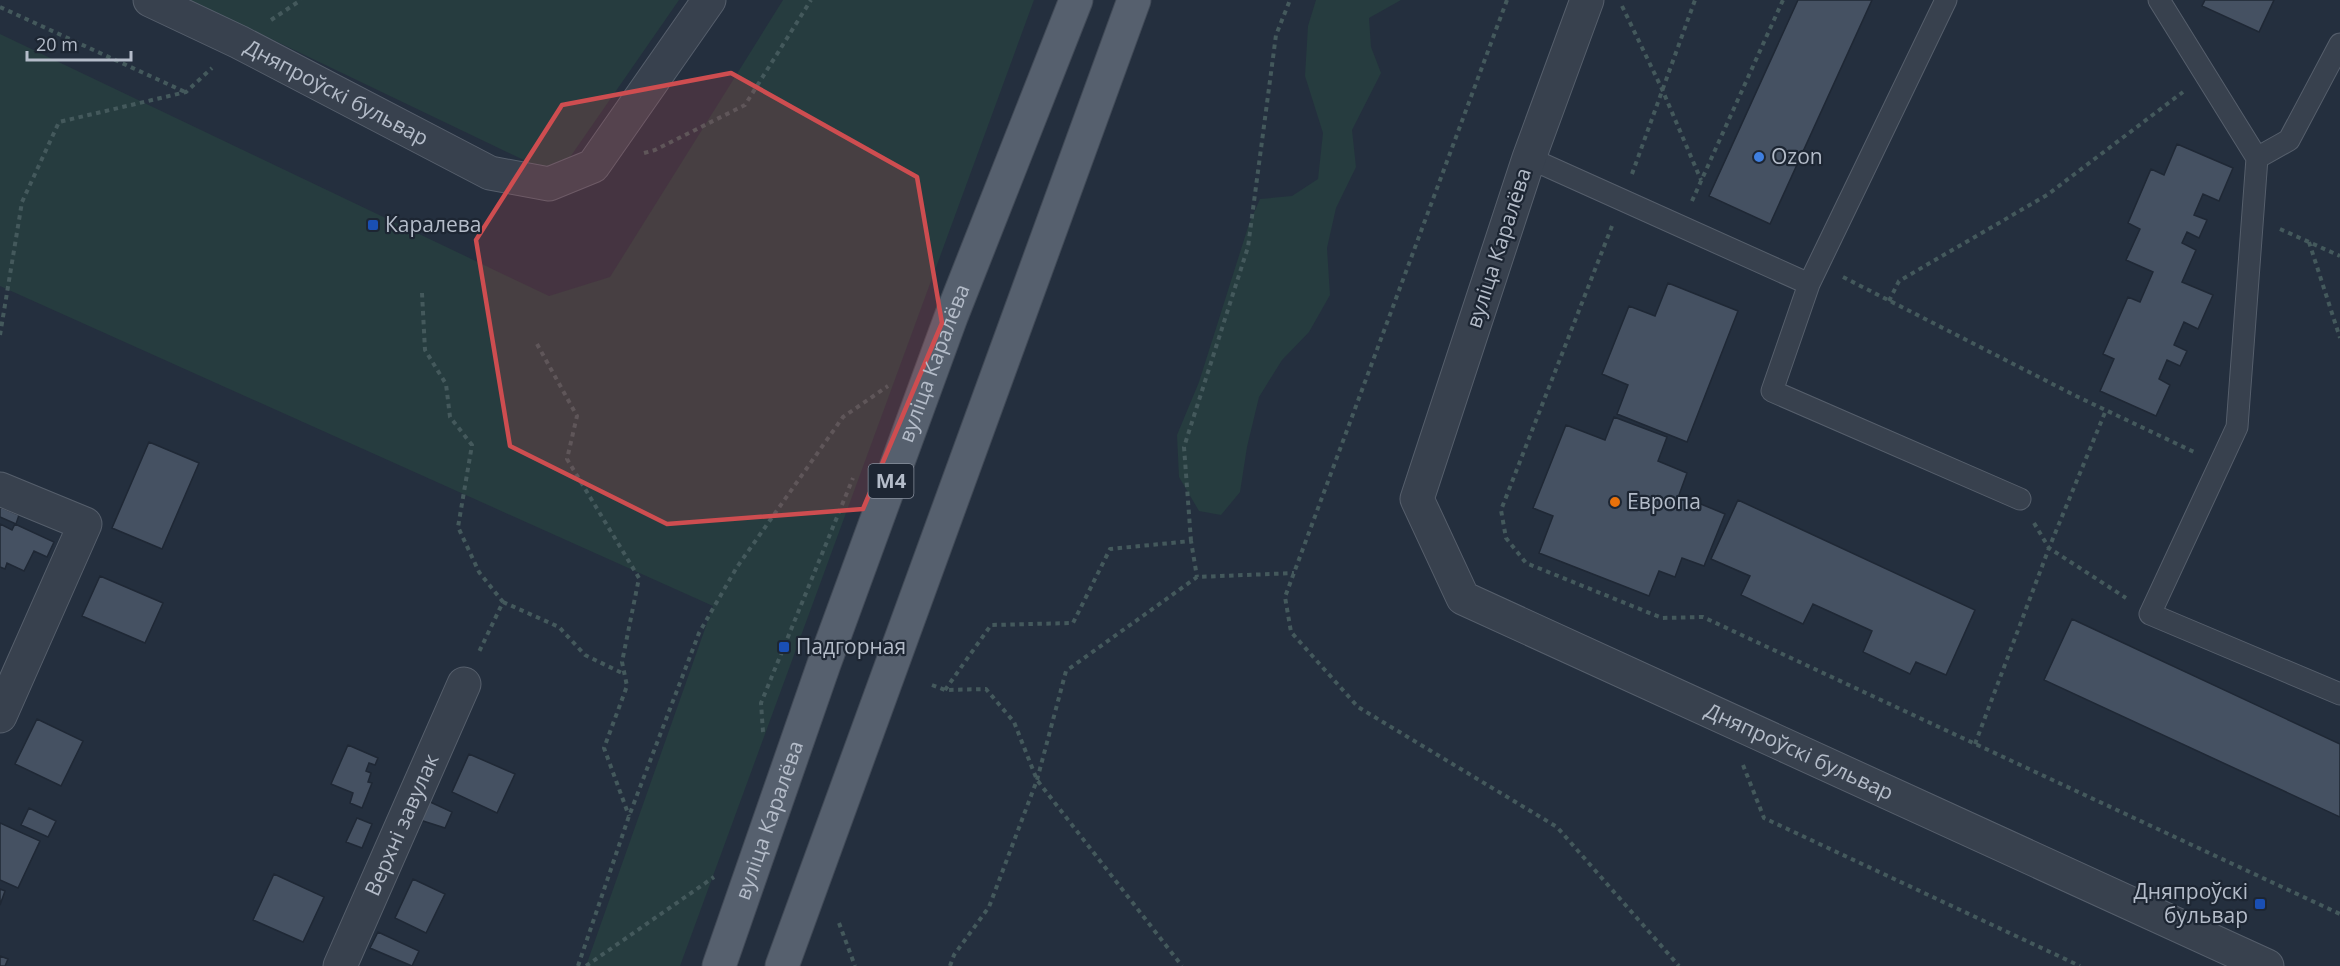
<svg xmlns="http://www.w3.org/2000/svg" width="2340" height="966" font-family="'Open Sans',sans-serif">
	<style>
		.green { fill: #263c3f }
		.building { fill: #455162; stroke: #1f2835; stroke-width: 1.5 }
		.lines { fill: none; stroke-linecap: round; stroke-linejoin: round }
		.service-casing { stroke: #565f6c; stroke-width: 23 }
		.minor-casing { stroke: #565f6c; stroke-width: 35 }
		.primary-casing { stroke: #414a57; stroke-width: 35 }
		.path { stroke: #44595c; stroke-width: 4; stroke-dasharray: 4.5 4.5; stroke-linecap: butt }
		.service { stroke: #38414e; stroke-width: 21 }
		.minor { stroke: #38414e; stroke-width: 33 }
		.primary { stroke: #56606e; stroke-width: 33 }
		.marked { fill: #ce4d50; fill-opacity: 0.2; stroke: #ce4d50; stroke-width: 4.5; stroke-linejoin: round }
		.shop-dot { fill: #3f7fe0; stroke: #1d2633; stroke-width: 2 }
		.transit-dot { fill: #1a4fb4; stroke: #1d2633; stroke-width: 2 }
		.food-dot { fill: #e8710a; stroke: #1d2633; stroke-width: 2 }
		.labels { text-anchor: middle; stroke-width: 4.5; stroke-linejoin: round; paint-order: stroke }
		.shield { fill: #1d2633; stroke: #878f9c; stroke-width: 1.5 }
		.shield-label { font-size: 20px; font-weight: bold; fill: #b4bcc9 }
		.street-label { font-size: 21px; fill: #b4bcc9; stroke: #1d2633 }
		.poi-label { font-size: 21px; fill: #b4bcc9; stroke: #1d2633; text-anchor: start }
	</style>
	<rect width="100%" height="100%" fill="#242f3e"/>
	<path class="green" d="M190,0H679L557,176Z
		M783,0H1034L680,966H586L713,606L0,286V34L549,296L610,277Z
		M1316,0H1401L1369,18L1371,47L1381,73L1352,130L1356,167L1336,208L1327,248L1330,295L1309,332L1282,360L1259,397L1247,447L1240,492L1221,515L1199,511L1179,477L1177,435L1199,382L1249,224L1260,199L1292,196L1318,179L1323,133L1305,76L1308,26Z"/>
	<path class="building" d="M1798,0H1872L1770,224L1709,196Z
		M2205,0H2274L2259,32L2202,6Z
		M2177,144L2233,168L2219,201L2203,194L2194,215L2207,220L2199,238L2187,232L2182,243L2196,250L2182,282L2213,295L2198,329L2184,322L2174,345L2187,351L2180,366L2167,360L2159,379L2170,385L2156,416L2100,391L2114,359L2103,354L2128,297L2140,302L2153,272L2126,260L2140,229L2128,223L2151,169L2164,175Z
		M1668,283L1738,311L1687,442L1617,414L1628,385L1602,374L1629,306L1655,316Z
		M1614,417L1667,437L1658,461L1687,473L1679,495L1725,514L1704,566L1682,558L1675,577L1659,571L1649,596L1539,553L1553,516L1533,508L1566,425L1605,440Z
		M149,442L199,463L162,549L112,528Z
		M1738,500L1975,610L1946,675L1916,662L1910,674L1863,652L1872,631L1813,604L1803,624L1741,595L1750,576L1711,559Z
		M0,507L19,515L16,524L0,517Z
		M0,524L12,530L15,524L54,542L47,557L34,551L24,571L7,563L5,569L0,567Z
		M100,576L163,603L145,643L82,616Z
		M2072,619L2340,744V817L2044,680Z
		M37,719L83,741L61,786L15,764Z
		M348,745L378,758L375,765L369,763L366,771L371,773L368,782L372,783L362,808L350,803L353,793L331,784Z
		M469,754L515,774L497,813L452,792Z
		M428,801L452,812L445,828L420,820Z
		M29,808L56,821L48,837L21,825Z
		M357,818L372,824L362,848L346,842Z
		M0,823L40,841L18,888L0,880Z
		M274,874L324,897L303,942L253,920Z
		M413,879L445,894L426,933L395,918Z
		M0,889L5,891L0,905Z
		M378,932L419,951L412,966L370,948Z
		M0,956L8,959L5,966H0Z"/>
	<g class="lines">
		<g class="service-casing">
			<path id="service" d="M2159,0L2257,158L2289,140L2340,44
				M1529,158L1809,284L1946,0
				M2257,158L2237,427L2150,614L2340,694
				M1809,284L1772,391L2020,499"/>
		</g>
		<g class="minor-casing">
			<g id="minor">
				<path id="s1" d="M150,0L239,42L490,173L549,184L593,166L709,0"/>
				<path id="s2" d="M1587,0L1529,158L1417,499L1463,598L2267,966"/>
				<path d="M0,489L85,524L0,716"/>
				<path id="s3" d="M340,966L464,684"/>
			</g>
		</g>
		<g class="primary-casing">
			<g id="primary">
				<path id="s4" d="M719,966L824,664L951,317L1076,0"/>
				<path d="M782,966L1134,0"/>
			</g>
		</g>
		<path class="path" d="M1507,0L1285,597L1291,632L1358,707L1557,827L1679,966
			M1622,6L1662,89L1701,180
			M0,7L185,92
			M271,20L301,0
			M644,153L655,150L745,105L811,0
			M1632,174L1695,0
			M1692,201L1783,0
			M1612,226L1501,510L1506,538L1526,563L1662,618L1703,617L2340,914
			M2280,229L2340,256
			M2309,242L2340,338
			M1843,277L2076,396L2194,452
			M422,293L425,350L446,384L450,417L472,445L458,527L479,572L503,602L478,654
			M1889,301L1899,281L2047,195L2183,92
			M0,335L22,202L59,122L186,92L212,68
			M537,344L577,416L567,459L639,578L622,662L627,686L604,748L629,816
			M2034,523L2049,548L2126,598
			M1191,541L1184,447L1248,247L1276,35L1290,0
			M503,602L559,627L585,655L624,674
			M932,685L945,690L986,689L1014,722L1037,780L1182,966
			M945,690L991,625L1073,623L1110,549L1191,541L1197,577
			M763,732L761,703L853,478
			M1975,744L2049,548L2106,410
			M1743,765L1764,818L2080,966
			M839,923L855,966
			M578,966L629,816L699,633L737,567L843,417L888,386
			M586,966L714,877
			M950,966L954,955L989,907L1037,780L1066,671L1197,577L1294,573"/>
		<use href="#service" class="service"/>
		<use href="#minor" class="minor"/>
		<use href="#primary" class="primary"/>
	</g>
	<path class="marked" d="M731,73L917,177L942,323L863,509L667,524L510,446L476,240L562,105Z"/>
	<circle class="shop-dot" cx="1759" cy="157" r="6"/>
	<g class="transit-dot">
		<rect x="367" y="219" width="12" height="12" rx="3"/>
		<rect x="778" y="641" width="12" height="12" rx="3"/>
		<rect x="2254" y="898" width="12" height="12" rx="3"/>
	</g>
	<circle class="food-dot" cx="1615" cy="502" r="6"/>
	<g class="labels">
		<rect class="shield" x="868.5" y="464" width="45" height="34" rx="4.5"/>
		<g class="shield-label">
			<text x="891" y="488">М4</text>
		</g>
		<g class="street-label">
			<text dy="7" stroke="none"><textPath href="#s1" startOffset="208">Дняпроўскі бульвар</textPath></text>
			<text transform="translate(1499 248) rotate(-72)" y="7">вуліца Каралёва</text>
			<text dy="7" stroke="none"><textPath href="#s4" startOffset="640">вуліца Каралёва</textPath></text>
			<text dy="7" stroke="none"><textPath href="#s2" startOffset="1006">Дняпроўскі бульвар</textPath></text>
			<text dy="7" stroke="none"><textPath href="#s4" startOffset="154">вуліца Каралёва</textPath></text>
			<text dy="7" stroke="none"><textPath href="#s3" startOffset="154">Верхні завулак</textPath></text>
		</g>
		<g class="poi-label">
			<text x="1771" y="164">Ozon</text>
			<text x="385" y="232">Каралева</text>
			<text x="1627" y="509">Европа</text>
			<text x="796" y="654">Падгорная</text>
			<text x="2248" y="899" text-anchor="end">Дняпроўскі<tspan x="2248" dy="24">бульвар</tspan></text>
		</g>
	</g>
	<path d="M27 51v9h104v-9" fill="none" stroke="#b4bcc9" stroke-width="3"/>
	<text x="36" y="51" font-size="18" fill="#b4bcc9" stroke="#1d2633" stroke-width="4.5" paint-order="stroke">20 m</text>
</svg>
